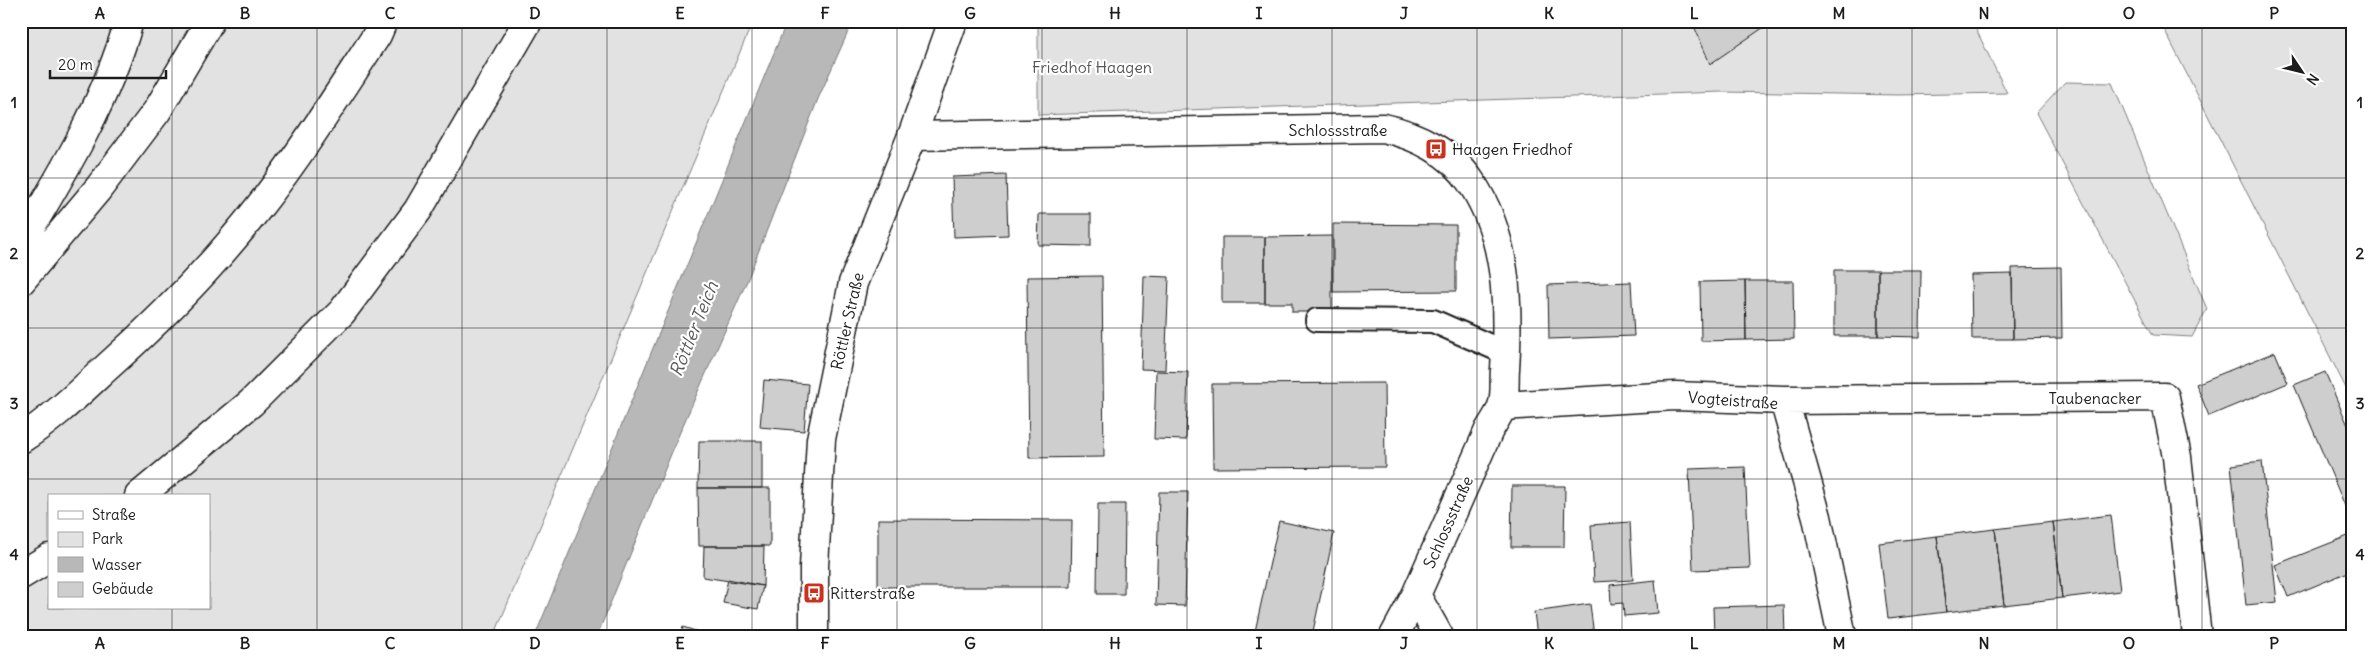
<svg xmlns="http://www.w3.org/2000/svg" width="2374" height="657" font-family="Delius,sans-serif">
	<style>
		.green { fill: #e2e2e2; stroke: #7f7f7f; fill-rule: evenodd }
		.water { fill: #b8b8b8; stroke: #7a7a7a }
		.building { fill: #cecece; stroke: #1c1c1c }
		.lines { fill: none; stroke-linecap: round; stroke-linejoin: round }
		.service-casing { stroke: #1c1c1c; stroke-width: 26 }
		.minor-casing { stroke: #1c1c1c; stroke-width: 31 }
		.tertiary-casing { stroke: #1c1c1c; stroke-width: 31 }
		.motorway-casing { stroke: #1c1c1c; stroke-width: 31 }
		.service { stroke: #fff; stroke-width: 22 }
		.minor { stroke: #fff; stroke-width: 28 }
		.tertiary { stroke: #fff; stroke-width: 28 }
		.motorway { stroke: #fff; stroke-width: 28 }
		.grid { fill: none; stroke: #1c1c1c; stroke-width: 1; stroke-opacity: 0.55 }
		.labels { text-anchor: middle; stroke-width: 4.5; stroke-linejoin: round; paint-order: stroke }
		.park-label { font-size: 16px; fill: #575757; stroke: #fff }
		.street-label { font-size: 16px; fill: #1c1c1c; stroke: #fff }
		.poi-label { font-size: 16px; fill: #1c1c1c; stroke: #fff; text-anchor: start }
		.water-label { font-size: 18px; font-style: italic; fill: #5a5a5a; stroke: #fff }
		.neatline { fill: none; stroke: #1c1c1c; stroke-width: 2 }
		.grid-label { font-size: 16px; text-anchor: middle; font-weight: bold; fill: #1c1c1c }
	</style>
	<rect width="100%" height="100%" fill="#fff"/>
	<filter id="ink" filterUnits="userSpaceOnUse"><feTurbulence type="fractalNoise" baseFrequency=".02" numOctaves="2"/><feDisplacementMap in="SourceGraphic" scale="10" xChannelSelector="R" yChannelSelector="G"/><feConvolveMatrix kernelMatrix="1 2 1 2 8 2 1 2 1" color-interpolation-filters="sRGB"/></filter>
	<g filter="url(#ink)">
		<path class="green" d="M21,21H753L494,636H21ZM49,496H209V608H49Z
			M1038,21H1972L2007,93L1898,95L1722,92L1038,115Z
			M2160,21H2353V402Z
			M2065,82L2112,83L2207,309L2192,337L2153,335L2036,113Z"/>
		<path class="water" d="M787,21H853L818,99L747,281L680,432L597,636H535Z"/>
		<path class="building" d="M1692,21H1773L1710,64Z
			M1006,175L1008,235L954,237L952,177Z
			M1039,214H1091V246L1038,245Z
			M1333,224L1456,225V291L1333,292Z
			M1332,236V312H1292V303H1265V237Z
			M1222,237H1265V303H1222Z
			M2061,267L2062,338L2013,339L2012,268Z
			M1834,270H1878V336H1834Z
			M1878,270H1921L1920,337L1878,336Z
			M2012,274L2013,339H1972L1971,275Z
			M1102,276L1104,457L1029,458L1027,277Z
			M1144,276L1169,277L1165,370L1141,369Z
			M1745,281L1746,340L1701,341L1700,282Z
			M1745,281H1793L1794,339L1746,340Z
			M1631,282L1634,336L1549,339L1548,285Z
			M2275,352L2288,383L2209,416L2196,384Z
			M1156,371L1188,372L1186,440L1154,439Z
			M2325,372L2353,437V525L2294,385Z
			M764,380L808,384L804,431L760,427Z
			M1384,383L1385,467L1213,468L1212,384Z
			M699,441H762V488H698Z
			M2262,461L2277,602L2246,605L2231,465Z
			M1745,467L1750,568L1693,570L1689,469Z
			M1512,486H1565L1564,547H1511Z
			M698,488H770V546H699Z
			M1159,492H1188L1185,606L1156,605Z
			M1098,504H1125L1124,594H1097Z
			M2111,515L2120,591L2062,598L2053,522Z
			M878,519L1072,520L1071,587H878Z
			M1279,521L1334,533L1312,636H1254Z
			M1630,522L1633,580L1594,582L1591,525Z
			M2053,522L2062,598L2004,605L1995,529Z
			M1995,529L2004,605L1946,612L1937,536Z
			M2353,534V570L2288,597L2275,565Z
			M1937,536L1946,612L1888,619L1879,543Z
			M704,546H764L763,586L703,577Z
			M728,579L763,586L758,609L723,603Z
			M1655,580L1658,613L1624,616L1623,603L1611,604L1610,585Z
			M1590,604L1594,636H1537L1534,612Z
			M1784,605L1785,636H1714L1713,607Z
			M683,627L711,636H680Z"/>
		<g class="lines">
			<g class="service-casing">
				<path id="service" d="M1317,320L1433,321L1506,353"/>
			</g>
			<g class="minor-casing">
				<path id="minor" d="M912,136L1383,128C1417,135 1452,153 1471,182C1508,237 1509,306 1505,369C1504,380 1506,396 1502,407C1499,415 1493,423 1489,430L1416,595L1394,636
					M1784,400L1817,517L1842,636
					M1502,406L1675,396L1784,400L2165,397L2177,457L2197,636
					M139,496L251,403L342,312L418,210L528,21
					M21,575L49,558
					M1416,595L1439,636"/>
			</g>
			<g class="tertiary-casing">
				<path id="tertiary" d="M814,636V567L821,439L853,283L912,136L953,21"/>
			</g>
			<g class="motorway-casing">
				<path id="motorway" d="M21,243C63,173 107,100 129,21
					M21,281L98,189L157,111L210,21
					M21,439C52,419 78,394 105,369C160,320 214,265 259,207C302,152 339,93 377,35L383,21"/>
			</g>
			<use href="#service" class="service"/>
			<use href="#minor" class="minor"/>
			<use href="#tertiary" class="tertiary"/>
			<use href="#motorway" class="motorway"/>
		</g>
	</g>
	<path class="grid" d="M172,21V496M317,21V636M462,21V636M607,21V636M752,21V636M897,21V636M1042,21V636M1187,21V636M1332,21V636M1477,21V636M1622,21V636M1767,21V636M1912,21V636M2057,21V636M2202,21V636M21,178H2353M21,328H2353M21,479H2353M172,608V636"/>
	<defs>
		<g id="bus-square" transform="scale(1.125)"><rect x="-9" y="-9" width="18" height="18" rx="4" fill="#c8321e" stroke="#fff"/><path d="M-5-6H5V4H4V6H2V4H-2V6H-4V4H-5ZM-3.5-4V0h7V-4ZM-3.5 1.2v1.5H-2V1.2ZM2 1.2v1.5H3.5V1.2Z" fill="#fff"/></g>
	</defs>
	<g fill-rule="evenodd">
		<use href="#bus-square" x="1436" y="149"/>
		<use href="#bus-square" x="814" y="593"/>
	</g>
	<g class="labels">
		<g class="park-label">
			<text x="1092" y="73">Friedhof Haagen</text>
		</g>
		<g class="street-label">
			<text x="1338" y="136">Schlossstraße</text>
			<text transform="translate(847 321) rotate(-77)" y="6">Röttler Straße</text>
			<text x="2095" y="404">Taubenacker</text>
			<text transform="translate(1733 400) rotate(4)" y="6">Vogteistraße</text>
			<text transform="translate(1448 522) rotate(-66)" y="6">Schlossstraße</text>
		</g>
		<g class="poi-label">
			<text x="1452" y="155">Haagen Friedhof</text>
			<text x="830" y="599">Ritterstraße</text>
		</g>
		<g class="water-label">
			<text transform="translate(694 329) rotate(-68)" y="6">Röttler Teich</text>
		</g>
	</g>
	<rect width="2374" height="657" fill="none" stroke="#fff" stroke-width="55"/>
	<rect x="48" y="494" width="162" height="115" fill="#ffffff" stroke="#a4a4a4"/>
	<rect x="58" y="511" width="25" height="8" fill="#ffffff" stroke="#a4a4a4"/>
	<text x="92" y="520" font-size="15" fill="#1c1c1c">Straße</text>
	<rect x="58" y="532" width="25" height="15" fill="#e2e2e2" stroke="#a4a4a4"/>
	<text x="92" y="544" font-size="15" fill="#1c1c1c">Park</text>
	<rect x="58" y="557" width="25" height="15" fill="#b8b8b8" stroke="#a4a4a4"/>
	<text x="92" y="570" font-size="15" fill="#1c1c1c">Wasser</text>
	<rect x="58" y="582" width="25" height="15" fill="#cecece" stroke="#a4a4a4"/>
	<text x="92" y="594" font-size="15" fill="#1c1c1c">Gebäude</text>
	<g transform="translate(2302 72) rotate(125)" stroke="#ffffff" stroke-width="4" paint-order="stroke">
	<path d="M0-4L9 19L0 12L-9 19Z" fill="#1c1c1c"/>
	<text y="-8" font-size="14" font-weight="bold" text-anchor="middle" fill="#1c1c1c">N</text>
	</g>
	<path d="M50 70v8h116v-8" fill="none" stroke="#1c1c1c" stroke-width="2.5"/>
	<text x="58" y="70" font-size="15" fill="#1c1c1c" stroke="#ffffff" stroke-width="4" paint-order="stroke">20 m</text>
	<rect x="28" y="28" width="2318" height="602" class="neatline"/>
	<g class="grid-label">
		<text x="100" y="19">A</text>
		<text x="245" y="19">B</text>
		<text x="390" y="19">C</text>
		<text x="535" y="19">D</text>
		<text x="680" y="19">E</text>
		<text x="825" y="19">F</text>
		<text x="970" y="19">G</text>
		<text x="1115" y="19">H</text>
		<text x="1259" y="19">I</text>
		<text x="1404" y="19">J</text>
		<text x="1549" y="19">K</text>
		<text x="1694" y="19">L</text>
		<text x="1839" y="19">M</text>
		<text x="1984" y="19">N</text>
		<text x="2129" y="19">O</text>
		<text x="2274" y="19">P</text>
		<text x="14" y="108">1</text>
		<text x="2360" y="108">1</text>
		<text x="14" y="259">2</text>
		<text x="2360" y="259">2</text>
		<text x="14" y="409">3</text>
		<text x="2360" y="409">3</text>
		<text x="14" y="560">4</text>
		<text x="2360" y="560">4</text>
		<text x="100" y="649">A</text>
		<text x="245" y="649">B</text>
		<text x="390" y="649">C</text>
		<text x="535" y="649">D</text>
		<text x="680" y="649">E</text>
		<text x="825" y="649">F</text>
		<text x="970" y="649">G</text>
		<text x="1115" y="649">H</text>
		<text x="1259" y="649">I</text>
		<text x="1404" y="649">J</text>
		<text x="1549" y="649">K</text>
		<text x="1694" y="649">L</text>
		<text x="1839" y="649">M</text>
		<text x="1984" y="649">N</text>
		<text x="2129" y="649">O</text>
		<text x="2274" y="649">P</text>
	</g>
</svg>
